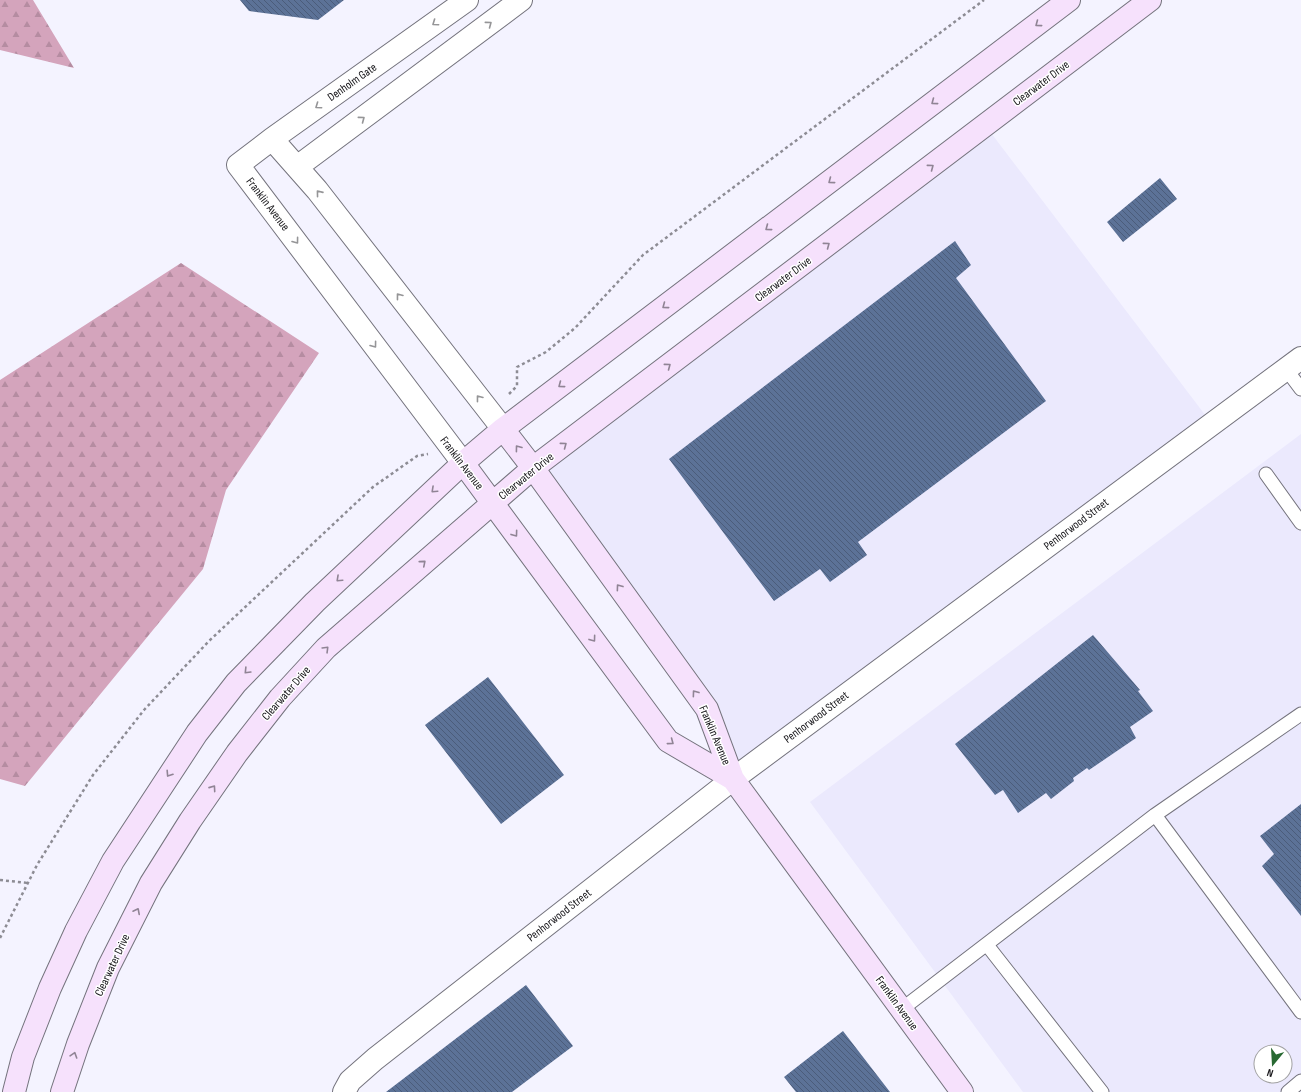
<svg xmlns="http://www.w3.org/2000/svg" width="1301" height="1092" font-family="'Sofia Sans Condensed',sans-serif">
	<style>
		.built { fill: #ebe9fd; fill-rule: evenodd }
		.forest { fill: url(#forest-firs) }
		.building { fill: url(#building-back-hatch) }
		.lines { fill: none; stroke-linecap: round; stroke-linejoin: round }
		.service-casing { stroke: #74737d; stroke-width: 15 }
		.minor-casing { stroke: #74737d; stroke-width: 24 }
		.secondary-casing { stroke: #74737d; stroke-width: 24 }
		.path { stroke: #8d8c94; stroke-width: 2.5; stroke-dasharray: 3 3; stroke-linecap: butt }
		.service { stroke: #fff; stroke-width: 13 }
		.minor { stroke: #fff; stroke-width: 22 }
		.secondary { stroke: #f6e1fc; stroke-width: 22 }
		.oneway { stroke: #959597 }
		.oneway2 { stroke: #908495 }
		.labels { text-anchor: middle; stroke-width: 3; stroke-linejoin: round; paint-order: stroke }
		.street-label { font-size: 12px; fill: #141317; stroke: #fff }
	</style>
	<defs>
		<pattern id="forest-firs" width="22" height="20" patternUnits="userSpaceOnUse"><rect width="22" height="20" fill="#d4a4bc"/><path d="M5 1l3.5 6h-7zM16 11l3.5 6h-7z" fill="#b58ca1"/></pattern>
		<pattern id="building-back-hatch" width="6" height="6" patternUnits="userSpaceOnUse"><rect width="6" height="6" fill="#5c7297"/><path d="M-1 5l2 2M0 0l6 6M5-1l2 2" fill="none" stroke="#4b5c7a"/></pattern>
	</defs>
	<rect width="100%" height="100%" fill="#f4f3ff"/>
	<path class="built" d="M985,125L1212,424L733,779L707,709L533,468Z
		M1301,434V1092H1023L810,802ZM1261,1052H1285V1076H1261Z"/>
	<path class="forest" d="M0,0H33L74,68L0,50Z
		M181,263L319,353L226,490L203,569L25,786L0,779V380Z"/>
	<path class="building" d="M240,0H344L318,20L249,11Z
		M1160,178L1177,199L1123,242L1107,222Z
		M955,241L971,265L956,278L1046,401L858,542L867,555L830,582L820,569L774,601L669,459Z
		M1093,635L1140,690L1138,691L1153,711L1130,727L1136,738L1089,770L1087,768L1073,778L1074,781L1051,799L1046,793L1018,813L1003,790L995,795L955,744Z
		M488,677L564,775L501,824L425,725Z
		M1301,804V916L1262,866L1274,854L1260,836Z
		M526,985L573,1046L512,1092H386Z
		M843,1031L890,1092H796L784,1077Z"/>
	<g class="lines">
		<g class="service-casing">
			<path id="service" d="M1286,369L1301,389
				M1266,474L1301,523
				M1155,815L1301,1012
				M987,945L1102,1092
				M902,1009L1155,815L1301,714
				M1288,1092L1301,1081"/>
		</g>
		<g class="minor-casing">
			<path id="minor" d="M272,139L317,190L503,429
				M297,167L521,0
				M463,463L238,165L272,139L467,0
				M344,1092L350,1081L375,1059L733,779L1301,358"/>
		</g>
		<g class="secondary-casing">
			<path id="secondary" d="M503,429L533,468L707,709L733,779L962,1092
				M463,463L668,741L733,779
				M14,1092L23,1057L50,988L76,931L113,861L197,733L236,683L315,602L463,463L503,429L1069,0
				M62,1092L78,1044L108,968L151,883L190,821L237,753L280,698L326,648L533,468L1150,0"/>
		</g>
		<path class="path" d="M509,394L517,386V367L546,352L575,328L643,255L984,0
			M0,880L28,883
			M0,938L37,865L93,775L144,710L209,641L373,487L417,456L428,454"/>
		<use href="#service" class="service"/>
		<use href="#minor" class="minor"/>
		<use href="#secondary" class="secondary"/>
	</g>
	<defs><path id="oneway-chevron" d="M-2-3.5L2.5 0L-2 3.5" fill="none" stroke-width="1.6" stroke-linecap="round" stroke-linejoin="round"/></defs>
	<g class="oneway">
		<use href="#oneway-chevron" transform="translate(435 23) rotate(145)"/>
		<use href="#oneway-chevron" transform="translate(489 24) rotate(-37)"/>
		<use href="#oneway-chevron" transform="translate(318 106) rotate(145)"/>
		<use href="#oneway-chevron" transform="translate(362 119) rotate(-37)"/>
		<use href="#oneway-chevron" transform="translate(319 193) rotate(-129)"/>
		<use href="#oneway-chevron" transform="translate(296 241) rotate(53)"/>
		<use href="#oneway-chevron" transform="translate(399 296) rotate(-128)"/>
		<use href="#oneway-chevron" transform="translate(374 345) rotate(53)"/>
		<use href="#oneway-chevron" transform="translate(479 398) rotate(-128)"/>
	</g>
	<g class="oneway2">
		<use href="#oneway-chevron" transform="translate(1038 24) rotate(143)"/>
		<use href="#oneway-chevron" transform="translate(934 102) rotate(143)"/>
		<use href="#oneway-chevron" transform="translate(931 167) rotate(-37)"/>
		<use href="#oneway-chevron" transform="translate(831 181) rotate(143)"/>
		<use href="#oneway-chevron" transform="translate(768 228) rotate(143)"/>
		<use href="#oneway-chevron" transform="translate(827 245) rotate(-37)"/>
		<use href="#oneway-chevron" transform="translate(665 306) rotate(143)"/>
		<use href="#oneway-chevron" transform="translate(668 366) rotate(-37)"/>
		<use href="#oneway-chevron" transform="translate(561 385) rotate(143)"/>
		<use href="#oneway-chevron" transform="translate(564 445) rotate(-37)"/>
		<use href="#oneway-chevron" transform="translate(518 448) rotate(-127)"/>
		<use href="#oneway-chevron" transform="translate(434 490) rotate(137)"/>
		<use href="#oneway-chevron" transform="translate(515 534) rotate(54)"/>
		<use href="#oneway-chevron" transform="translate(423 563) rotate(-41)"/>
		<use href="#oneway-chevron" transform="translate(339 579) rotate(137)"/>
		<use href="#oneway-chevron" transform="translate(619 587) rotate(-126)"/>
		<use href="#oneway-chevron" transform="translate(593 639) rotate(54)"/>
		<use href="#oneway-chevron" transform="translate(326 649) rotate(-45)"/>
		<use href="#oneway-chevron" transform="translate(247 671) rotate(134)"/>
		<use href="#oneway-chevron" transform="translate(695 693) rotate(-126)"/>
		<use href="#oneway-chevron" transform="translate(671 742) rotate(37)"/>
		<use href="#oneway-chevron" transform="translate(169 774) rotate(123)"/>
		<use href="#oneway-chevron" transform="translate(213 788) rotate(-55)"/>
		<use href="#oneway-chevron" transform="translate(137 911) rotate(-63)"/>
		<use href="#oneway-chevron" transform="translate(74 1055) rotate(-72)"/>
	</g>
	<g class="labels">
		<g class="street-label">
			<text transform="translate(352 82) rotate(-35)" y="4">Denholm Gate</text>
			<text transform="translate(1041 83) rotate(-37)" y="4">Clearwater Drive</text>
			<text transform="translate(268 204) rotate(53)" y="4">Franklin Avenue</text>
			<text transform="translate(783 279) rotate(-37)" y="4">Clearwater Drive</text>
			<text transform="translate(462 463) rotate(53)" y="4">Franklin Avenue</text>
			<text transform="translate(526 476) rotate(-39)" y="4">Clearwater Drive</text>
			<text transform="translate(1076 524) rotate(-37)" y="4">Penhorwood Street</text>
			<text transform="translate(286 693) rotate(-49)" y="4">Clearwater Drive</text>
			<text transform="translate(816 717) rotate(-37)" y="4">Penhorwood Street</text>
			<text transform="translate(715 735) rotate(67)" y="4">Franklin Avenue</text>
			<text transform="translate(559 915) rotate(-38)" y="4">Penhorwood Street</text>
			<text transform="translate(112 965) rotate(-65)" y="4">Clearwater Drive</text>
			<text transform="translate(897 1003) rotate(54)" y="4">Franklin Avenue</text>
		</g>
	</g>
	<g transform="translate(1273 1064) rotate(198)"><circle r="19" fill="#ffffff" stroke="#a1a1a2"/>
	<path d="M0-3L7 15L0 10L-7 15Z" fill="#286932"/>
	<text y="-6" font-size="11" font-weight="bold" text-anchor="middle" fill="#141317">N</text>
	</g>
</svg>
